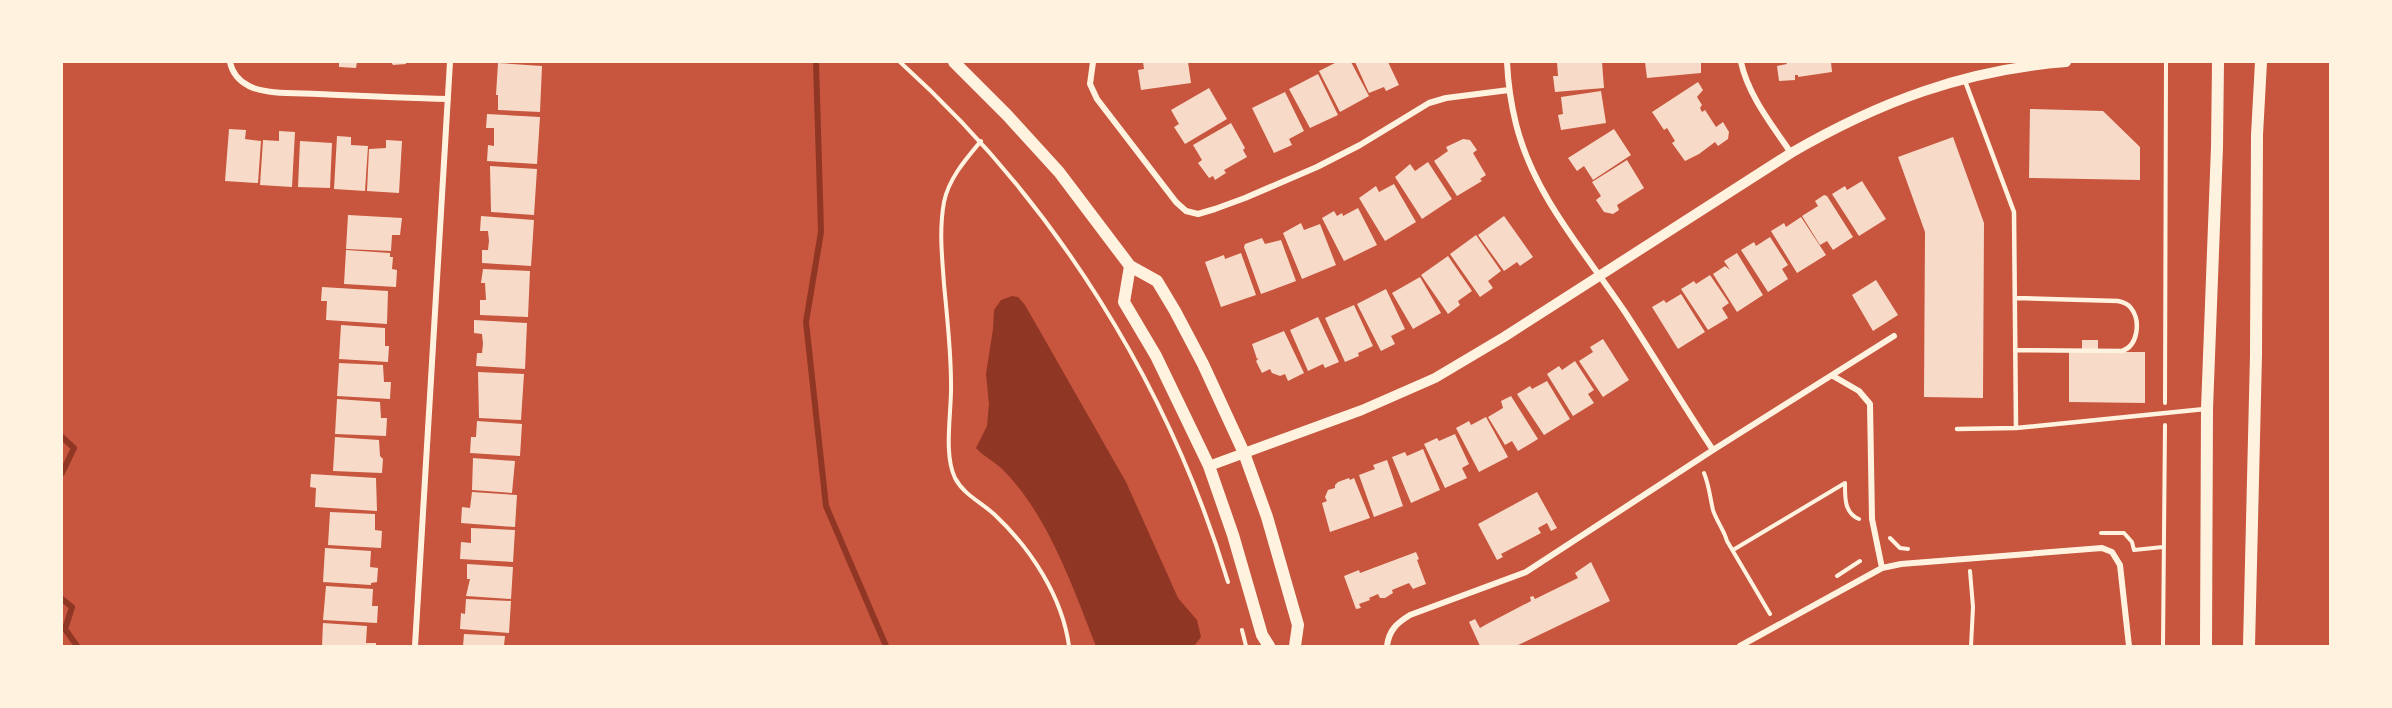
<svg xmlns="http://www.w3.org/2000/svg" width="2392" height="708" font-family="'DejaVu Sans',sans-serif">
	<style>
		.water { fill: #8f3625 }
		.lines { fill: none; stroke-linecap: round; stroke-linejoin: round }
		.stream { stroke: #8f3625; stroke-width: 6 }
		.building { fill: #f7dbc8 }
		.path { stroke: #fff3e0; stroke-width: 4 }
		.service { stroke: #fff3e0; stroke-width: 4.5 }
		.minor { stroke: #fff3e0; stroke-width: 6 }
		.tertiary { stroke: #fff3e0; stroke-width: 10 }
		.secondary { stroke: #fff3e0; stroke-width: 12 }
	</style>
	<rect width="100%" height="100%" fill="#c8553d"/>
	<path class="water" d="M1012,296L1018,297L1025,305L1126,482L1178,598L1197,620L1201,637L1194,646H1096C1074,590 1048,515 1004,471C996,462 984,457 976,448L987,426L989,404L986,374L993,329L994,310L1001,300Z"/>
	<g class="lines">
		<path class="stream" d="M816,62L821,232L806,322L826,506L886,646
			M62,437L74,448L62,473
			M62,599L72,607L65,629L77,646"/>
	</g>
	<path class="building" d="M339,62H357L356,68L339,67Z
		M391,62H406V64L393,65Z
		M1143,62H1188L1191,83L1141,90L1138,70L1144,69Z
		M1337,62H1351L1369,96L1340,112L1319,71Z
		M1355,62H1388L1399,85L1386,91L1384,87L1369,93Z
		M1557,62H1602L1604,88L1555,92L1553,76H1558Z
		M1645,62H1701V73L1647,78Z
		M1786,62H1831L1832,72L1798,77V75H1795V80L1779,81L1777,66L1787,64Z
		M498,63L542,66L540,112L498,110V95H496Z
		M1318,74L1338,115L1310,128L1289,89Z
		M1698,82L1703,90L1697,97L1702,105L1700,108L1702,112L1705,110L1716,127L1723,122L1729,132L1728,139L1718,146L1715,142L1699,154L1685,161L1672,143L1675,141L1667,128L1664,130L1652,112Z
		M1209,88L1227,119L1185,144L1174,127L1179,124L1171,110Z
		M1601,91L1606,123L1561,130L1558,115L1563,114L1561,97Z
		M1285,92L1304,131L1289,139L1292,145L1274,153L1252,108Z
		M2030,109L2103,111L2140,147V180L2029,178Z
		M487,114L540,117L537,164L487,161L488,145L494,146V128H486Z
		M1231,123L1245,148L1243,150L1247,157L1224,170L1226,173L1215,180L1213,176L1209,178L1198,163L1202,160L1193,145Z
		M229,129L246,130L245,139L261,141L258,183L225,181Z
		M1614,129L1631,155L1593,180L1584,166L1577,171L1568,158Z
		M279,131L295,132L292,187L260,185L263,140L279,141Z
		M337,136L351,137V145L368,146L365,191L334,189Z
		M1953,137L1984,223L1983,398L1924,397L1925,232L1898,157Z
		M1463,139L1470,140L1477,150L1473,153L1486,175L1480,179L1482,181L1457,196L1434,161L1448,151L1446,147Z
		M386,140L402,141L399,193L367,191L369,149L386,148Z
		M300,141L332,143L330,188L298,187Z
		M1627,160L1644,188L1617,205L1619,210L1613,214L1604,212L1596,200L1601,196L1592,182Z
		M1428,162L1452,199L1422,219L1395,177L1410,164L1415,171Z
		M490,166L537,169L534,215L491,212Z
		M1862,181L1886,219L1859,236L1832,194L1845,186L1847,190Z
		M1394,184L1416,222L1385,241L1359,198L1376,186L1379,192Z
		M1824,195L1827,196L1853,237L1833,250L1827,241L1820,245L1802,216L1818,206L1815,201Z
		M1358,208L1377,245L1344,261L1322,218L1334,211L1337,216L1342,213L1343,216Z
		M348,215L402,218L400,235H392L391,251L346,249Z
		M481,216L534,220L531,266L482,263V250H488L489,241L488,231H480Z
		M1504,216L1533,257L1520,266L1517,262L1504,271L1478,235Z
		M1801,217L1826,255L1797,273L1771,231L1784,223L1786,227Z
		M1301,223L1304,230L1320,224L1336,265L1302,279L1283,233Z
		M1476,235L1501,271L1488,281L1493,288L1480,297L1450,254Z
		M1770,237L1788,265L1782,269L1788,279L1768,292L1741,250L1754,242L1756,246Z
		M1262,238L1265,244L1281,240L1296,281L1261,294L1244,247L1245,244Z
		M346,250L390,253V257H393L392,269L397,270L396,287L344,284Z
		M1241,253L1256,295L1221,307L1205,262L1224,255L1225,259Z
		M1737,253L1763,295L1737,312L1713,274L1725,266L1730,270L1724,261Z
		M1448,256L1472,291L1458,301L1460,305L1448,314L1421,275Z
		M483,269L530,271L528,317L480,315V300H486L485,283H481Z
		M1710,275L1729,303L1722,308L1728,318L1708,330L1681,289L1694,281L1696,284Z
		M1420,277L1441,313L1413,329L1392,293Z
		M1876,280L1898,315L1873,331L1852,295Z
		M322,287L388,291L387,324L326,320L327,301H321Z
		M1386,289L1405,329L1391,336L1395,344L1381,351L1357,304Z
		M1681,294L1705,332L1678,349L1652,307L1664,300L1666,303Z
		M1354,305L1373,346L1358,353L1359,356L1345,362L1325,318Z
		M1318,317L1339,362L1325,368L1323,364L1308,371L1290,330Z
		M474,320L527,323L525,369L476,366L477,353H482L483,344L482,334L474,333Z
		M341,325L385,328V346H389L388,362L339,359Z
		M1284,331L1304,373L1288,381L1285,374L1280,376L1272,373L1270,369L1262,373L1256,361L1259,358L1257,359L1252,344Z
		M1603,339L1629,380L1603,397L1579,361L1593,352L1590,347Z
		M2082,340H2098V352H2145V403L2069,402V351H2082Z
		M1575,361L1594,390L1588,394L1594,403L1573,416L1547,374L1559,366L1562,370Z
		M339,363L383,365L384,382H391L390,399L337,396Z
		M478,372L524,374L521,420L479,418Z
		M1547,381L1570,419L1544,435L1517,394L1530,386L1532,389Z
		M1511,396L1538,439L1518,451L1512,441L1505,445L1488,417L1503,408L1501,401Z
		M337,399L380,402L381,418H387L386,436L335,434Z
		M1486,417L1508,457L1479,472L1456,428L1469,421L1471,425Z
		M477,421L522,424L520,456L470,453L471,437H476Z
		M1455,434L1469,464L1462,468L1467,478L1445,488L1424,444L1437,438L1439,441Z
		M335,437L379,440L380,456L383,459L382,473L333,471Z
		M1423,449L1440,490L1411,503L1392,457L1405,452L1407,456Z
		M473,458L515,461L512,493L472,490Z
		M1387,460L1403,506L1374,517L1359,475L1375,469L1373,465Z
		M311,474L376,478L377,511L315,507L316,488L310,487Z
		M1349,478L1350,480L1354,478L1370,518L1330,532L1322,503L1327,501L1325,497L1328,490L1335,488V485L1338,482Z
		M472,492L517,495L515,527L461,523L462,507L470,508Z
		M1537,492L1557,528L1551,531L1547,523L1538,528L1541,533L1501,554L1503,557L1497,560L1478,524Z
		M330,512L375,514V530L382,531L381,548L328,545Z
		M471,528L515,530L513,562L460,559L461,542L471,543Z
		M325,548L371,551L370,567L378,568L377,582L371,583V585L323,582Z
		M1416,552L1419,559L1417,560L1426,584L1413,589L1409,583L1392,590L1393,593L1385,598H1380L1378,594L1369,598L1370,600L1359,604L1361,608L1356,609L1344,576L1359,570L1360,573Z
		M1591,562L1610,601L1516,646H1480L1469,622L1475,619L1480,628L1487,624L1531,601L1530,597L1533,596L1535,599L1578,578L1575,573Z
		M467,564L513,567L511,599L466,596L470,579H467Z
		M326,586L373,589L372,606H378L377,623L323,620Z
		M466,599L511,601L509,633L460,629L461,613L465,614Z
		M323,623L367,626L366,643H376V646H322Z
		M464,634L505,636L504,646H463Z"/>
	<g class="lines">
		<path class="path" d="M900,62C1054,201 1168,383 1228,582
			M981,141C966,159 949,178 944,202C939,230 942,256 944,284C947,317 951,350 951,383C952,411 943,453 955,478C964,495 981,502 995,515C1031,549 1062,596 1069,646
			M2165,403L2166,62
			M1704,473C1709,485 1710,497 1713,510C1716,520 1724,530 1727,541L1770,614
			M2101,533H2124L2132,542L2134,550L2163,547
			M1890,538L1900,548L1908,549
			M1733,550L1845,483C1845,497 1844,513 1859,519
			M1970,571L1973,607L1971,646
			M1837,576L1860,561
			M1242,630L1246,646
			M2163,646L2165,425"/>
		<path class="service" d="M1965,81L2014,212L2016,428L2205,409
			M2015,298L2118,301C2123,302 2128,304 2131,308C2141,321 2138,346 2122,351L2015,350
			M1957,429L2016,428"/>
		<path class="minor" d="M230,62C232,72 239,81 249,86C266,95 299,93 318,94C361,96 404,98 448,99
			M1093,62L1090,84L1097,99L1176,202L1186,211L1198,214L1215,209L1245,198L1317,167L1360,145L1429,103L1446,98L1509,90
			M1507,62C1508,83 1511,104 1516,124C1534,196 1585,252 1625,312C1655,358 1683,405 1713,450
			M1741,62C1748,95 1772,125 1791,153
			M1833,376L1859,391L1870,404L1872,519L1882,568
			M415,646L450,62
			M1387,646C1389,630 1397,623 1410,615L1526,572L1713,450L1894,336
			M1740,646L1882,568L1901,564L2102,548L2112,552L2120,565L2129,646"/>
		<path class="tertiary" d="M1209,466L1362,410L1435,378L1504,337L1791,153C1879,102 1964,70 2066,62"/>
		<path class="secondary" d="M954,62L1007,115L1059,172L1130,266L1157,281L1175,311L1203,364L1244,453L1267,517L1298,625L1295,646
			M1130,266L1124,302L1156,356L1209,466L1233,535L1262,635L1269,646
			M2206,646L2207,409L2217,147L2218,62
			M2249,646L2256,355L2257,135L2261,62"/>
	</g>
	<rect width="2392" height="708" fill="none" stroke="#fff3e0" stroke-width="126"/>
</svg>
